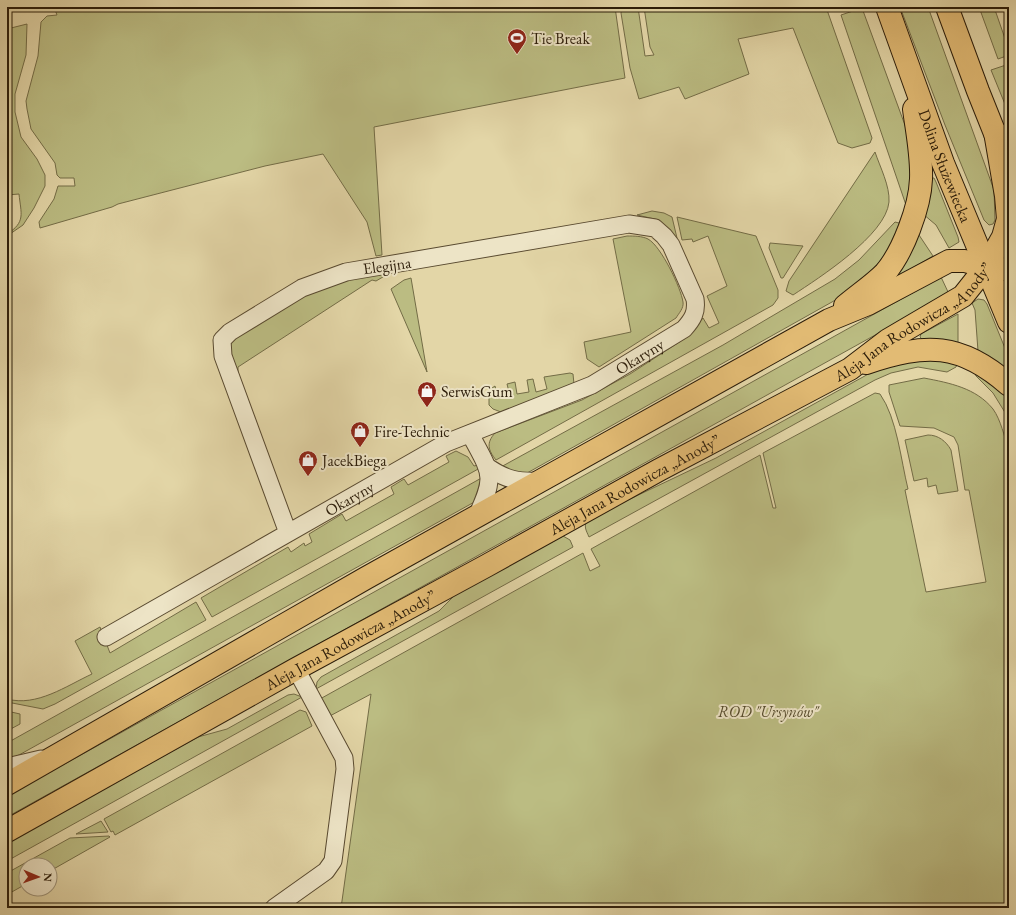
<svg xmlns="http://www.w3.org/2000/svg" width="1016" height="915" font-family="'EB Garamond',serif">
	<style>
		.green { fill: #bbbc82; stroke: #736c46 }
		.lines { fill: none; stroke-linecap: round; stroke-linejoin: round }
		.minor-casing { stroke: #594a30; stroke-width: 19 }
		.major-casing { stroke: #2b1c09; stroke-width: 24 }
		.minor { stroke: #ede4c6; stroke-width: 17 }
		.major { stroke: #e2bb74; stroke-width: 22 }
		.labels { text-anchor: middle; stroke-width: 4; stroke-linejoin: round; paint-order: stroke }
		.poi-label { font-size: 16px; fill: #2b1c09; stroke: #ede4c6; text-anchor: start }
		.street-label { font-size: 16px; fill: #2b1c09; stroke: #ede4c6 }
		.park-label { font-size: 16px; font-style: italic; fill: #564c2d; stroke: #ede4c6 }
	</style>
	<rect width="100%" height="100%" fill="#e3d6a7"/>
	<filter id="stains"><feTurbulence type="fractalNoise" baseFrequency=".005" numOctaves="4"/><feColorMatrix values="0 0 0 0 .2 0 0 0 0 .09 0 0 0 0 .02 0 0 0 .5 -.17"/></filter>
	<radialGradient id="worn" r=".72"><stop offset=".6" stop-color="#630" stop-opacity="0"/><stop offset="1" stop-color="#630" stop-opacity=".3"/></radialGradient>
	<path class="green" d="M54,7H615L625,78L374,127L382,255L376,256L367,222L323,154L265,166L118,204L112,207L40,228L39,222L54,199L58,186H75L74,178H60L57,175L55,163L31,129L27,109L26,101L38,56L41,22L47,16L57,15Z
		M622,7H638L645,56L654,55L650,47L644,7H826L872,138L870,143L852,148L838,143L793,28L738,39L749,74L685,99L679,87L639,99L630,68L621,13Z
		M900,7H928L994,190L995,220L993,224L989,225L984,220L945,125Z
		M979,7H994L1009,50V55L998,59Z
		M862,8L906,128L912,165L907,208L841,15Z
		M27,24L26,55L15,94V112L21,137L37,159L45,175V186L34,208L23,225L7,236V234C26,222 21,214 19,194L7,195V29Z
		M1009,64V114L991,70Z
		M875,152C880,167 890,186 889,202C886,235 819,278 793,295L786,291L789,281Z
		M930,178H934L936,182L958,237L959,242L949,248L936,225L923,214Z
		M652,211L664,213L672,217L677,238L659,220L637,215Z
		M677,217L756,236L778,290V298L773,305L496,460C488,450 486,443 495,433L582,400L630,374L687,337L703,318L709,328L719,323L707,296L727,286L708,236L693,242L692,239L682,240Z
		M895,222L903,224C890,253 871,273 848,293L520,477L499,468L723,345L835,279L859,260Z
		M917,232L933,256L890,281Z
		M627,236C634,236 642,236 648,239C661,246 681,288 683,302C684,308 679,313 676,318L599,367L587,359L584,342L631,332L613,239Z
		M770,243L803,246L783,278H781L769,248Z
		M388,271V274L376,281L372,280L238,367V373L236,372L228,340L301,293L352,275Z
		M941,277L949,294L7,817V796Z
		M411,278L427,372L391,289L404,280Z
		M978,299L984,300L987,304L1009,358V373L978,351L975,310L972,303Z
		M958,314V344L923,340L920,337L921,334Z
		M915,358L958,362L956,367L947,372L918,367L891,373L875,380L589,537C586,530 583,526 588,519L716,458L872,372Z
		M974,371L1004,389L1009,396V419L993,393L976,376Z
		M570,373L573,374L574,384L568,387L501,412L493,409L489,405V390L495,386L498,398L510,396L507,384L515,382L517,394L529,392L527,380L533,379L536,392L547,389L544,377Z
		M924,378C950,383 976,388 993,409C1001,420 1004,437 1009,449V908H341L371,694L328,717L320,699L583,553L590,571L600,566L591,549L760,455L773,508H776L763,453L875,393L880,394C897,418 901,461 908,489L905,490L906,495L926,592L986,582L969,490H965L958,445L954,437L934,428L900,426L889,392V385Z
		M928,435C938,435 946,441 951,450L958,491L938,494L936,485L928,487L927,478L914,481L905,440Z
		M456,451L468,457L474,466L478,465L480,468L212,617L201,598L288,547L291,552L304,543L305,546L312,542L309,534L342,514L346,521L394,494L391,487L404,479L408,485L449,462L446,456Z
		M485,476L478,500L19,755L7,760V743Z
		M563,536L570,540L573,547L316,689L317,682L321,677L439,611L456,594Z
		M196,602L206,620L55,704L43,709L7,702V699C37,707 66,686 92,674L75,641L100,627L110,653Z
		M294,694L302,697L7,861V842L198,737L227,729L288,695Z
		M300,710L306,712L312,726L115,835L113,831L111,832L104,819Z
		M7,711L20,714V724L7,731Z
		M101,821L108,832L76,834Z
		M109,836L110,837L50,871V865H26V884L10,893L7,888V873L70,838Z"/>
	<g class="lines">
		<g class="minor-casing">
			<g id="minor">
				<path d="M470,434C492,475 496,475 476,518"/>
				<path d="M489,468C507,480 518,482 540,481"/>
				<path id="s1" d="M106,637L446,443L592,385L684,329C693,319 697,312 695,299L671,245L664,236L655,228L629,224L346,272L302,288L230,332L222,340L223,356L288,533"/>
				<path d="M7,767L41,759"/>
				<path d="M274,908L326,871L333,861L345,769L344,758L296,669"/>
			</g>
		</g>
		<g class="major-casing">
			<g id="major">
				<path id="s2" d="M887,7L943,163L1009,322"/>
				<path d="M947,7L978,91L1000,146"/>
				<path d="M845,306C858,295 873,285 885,273C903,252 920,207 921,179C922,156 917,132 914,109"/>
				<path d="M866,363C926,343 960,342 1009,385"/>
				<path d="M7,784L366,578L829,320L868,304L949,261H965L986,267L1009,270"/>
				<path id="s3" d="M7,831L296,669L486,566L659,470L850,369L888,340L963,296L986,267L1003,237L1008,219L1006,196L995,132"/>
			</g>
		</g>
		<use href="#minor" class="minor"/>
		<use href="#major" class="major"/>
	</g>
	<defs>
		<g id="stadium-pin" transform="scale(1)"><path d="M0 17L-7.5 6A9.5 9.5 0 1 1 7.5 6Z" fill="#8f2418" stroke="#ede4c6"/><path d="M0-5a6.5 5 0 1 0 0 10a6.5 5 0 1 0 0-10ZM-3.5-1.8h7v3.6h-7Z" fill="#fff"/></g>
		<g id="shop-pin" transform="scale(1)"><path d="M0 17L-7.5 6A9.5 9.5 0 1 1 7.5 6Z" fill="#8f2418" stroke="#ede4c6"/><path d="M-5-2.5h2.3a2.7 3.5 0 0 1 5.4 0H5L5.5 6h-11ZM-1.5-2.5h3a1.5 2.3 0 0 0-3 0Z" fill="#fff"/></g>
	</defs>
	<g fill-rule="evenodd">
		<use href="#stadium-pin" x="517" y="38"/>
		<use href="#shop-pin" x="427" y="391"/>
		<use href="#shop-pin" x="360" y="431"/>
		<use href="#shop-pin" x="308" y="460"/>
	</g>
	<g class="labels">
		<g class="poi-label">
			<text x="531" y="44">Tie Break</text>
			<text x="441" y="397">SerwisGum</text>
			<text x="374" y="437">Fire-Technic</text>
			<text x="322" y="466">JacekBiega</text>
		</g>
		<g class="street-label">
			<text dy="6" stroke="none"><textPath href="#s2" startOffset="169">Dolina Służewiecka</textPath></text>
			<text transform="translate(387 265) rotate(-8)" y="6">Elegijna</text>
			<text dy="6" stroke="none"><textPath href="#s3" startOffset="1041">Aleja Jana Rodowicza „Anody”</textPath></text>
			<text dy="6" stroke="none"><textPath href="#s1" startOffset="604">Okaryny</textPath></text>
			<text dy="6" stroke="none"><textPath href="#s3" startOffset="717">Aleja Jana Rodowicza „Anody”</textPath></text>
			<text dy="6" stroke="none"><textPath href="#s1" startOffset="280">Okaryny</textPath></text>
			<text dy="6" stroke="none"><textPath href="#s3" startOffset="393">Aleja Jana Rodowicza „Anody”</textPath></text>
		</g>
		<g class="park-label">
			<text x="768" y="717">ROD "Ursynów"</text>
		</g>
	</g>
	<rect width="1016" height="915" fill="none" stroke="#e3d6a7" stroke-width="24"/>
	<rect x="8" y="8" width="1000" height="899" fill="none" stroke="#2b1c09" stroke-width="2"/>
	<rect x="12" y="12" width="992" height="891" fill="none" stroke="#2b1c09"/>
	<g transform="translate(38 877) rotate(92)"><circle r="19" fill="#ede4c6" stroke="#9f947a"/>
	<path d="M0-3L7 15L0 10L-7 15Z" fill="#8f2418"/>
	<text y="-6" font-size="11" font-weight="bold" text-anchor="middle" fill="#2b1c09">N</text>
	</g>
	<rect width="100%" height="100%" filter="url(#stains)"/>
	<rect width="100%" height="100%" fill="url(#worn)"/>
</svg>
